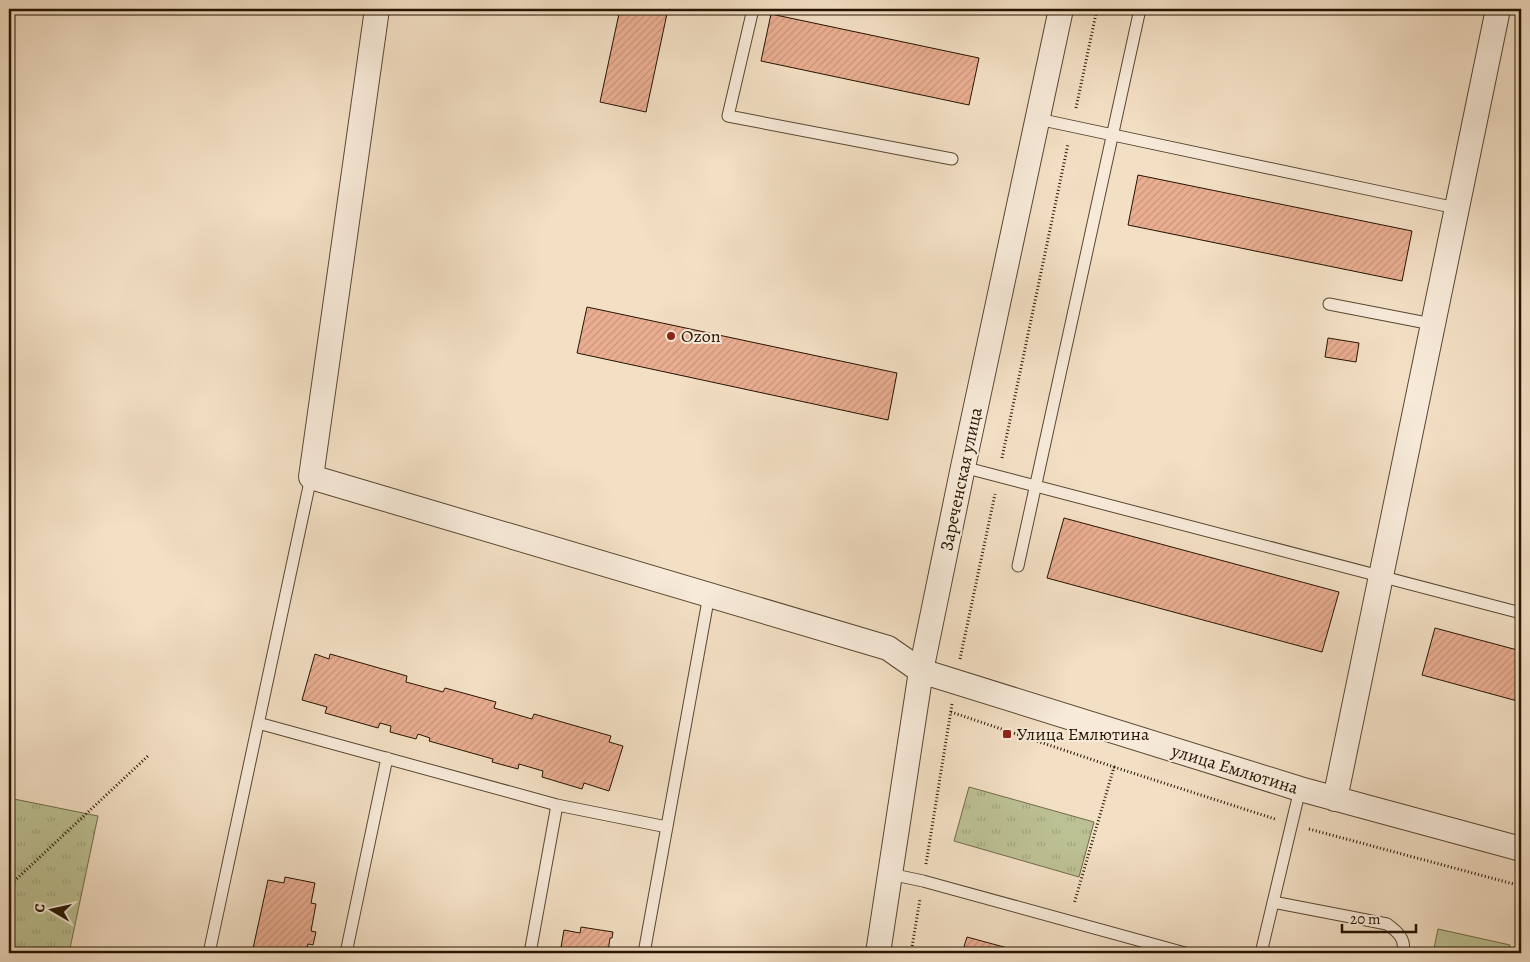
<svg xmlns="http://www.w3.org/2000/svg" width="1530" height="962" font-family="Alegreya,serif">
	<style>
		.grass { fill: url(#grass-tufts); stroke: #706a4a }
		.garden { fill: #bcc193; stroke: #706a4a }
		.building { fill: url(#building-hatch); stroke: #251400 }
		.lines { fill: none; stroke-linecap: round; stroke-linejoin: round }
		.lane-casing { stroke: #584731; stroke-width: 13 }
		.street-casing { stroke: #584731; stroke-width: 26 }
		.path { stroke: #251400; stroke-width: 3; stroke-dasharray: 1 2.5; stroke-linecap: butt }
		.lane { stroke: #f7ead9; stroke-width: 11 }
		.street { stroke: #f7ead9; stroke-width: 24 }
		.poi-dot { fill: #8f2418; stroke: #f7ead9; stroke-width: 2 }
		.labels { text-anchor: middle; stroke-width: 4; stroke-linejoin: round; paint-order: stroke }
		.poi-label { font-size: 18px; fill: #251400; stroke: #f7ead9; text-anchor: start }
		.street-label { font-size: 18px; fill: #251400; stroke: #f7ead9 }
	</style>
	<defs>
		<pattern id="grass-tufts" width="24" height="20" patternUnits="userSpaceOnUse" patternTransform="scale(1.25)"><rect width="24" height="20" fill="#bcc193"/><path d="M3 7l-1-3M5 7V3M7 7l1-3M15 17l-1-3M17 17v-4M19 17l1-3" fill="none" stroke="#a1a57d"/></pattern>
		<pattern id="building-hatch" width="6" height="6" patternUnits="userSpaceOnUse" patternTransform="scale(1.25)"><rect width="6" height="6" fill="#eaae92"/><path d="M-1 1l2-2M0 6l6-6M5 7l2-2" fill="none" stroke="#c9957c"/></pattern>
	</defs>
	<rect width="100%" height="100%" fill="#f3dfc4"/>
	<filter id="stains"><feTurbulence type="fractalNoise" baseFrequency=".004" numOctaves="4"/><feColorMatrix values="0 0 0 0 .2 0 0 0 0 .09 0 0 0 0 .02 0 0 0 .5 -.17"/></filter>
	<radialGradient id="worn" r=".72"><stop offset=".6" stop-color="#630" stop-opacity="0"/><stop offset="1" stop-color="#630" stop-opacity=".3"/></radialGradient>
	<path class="grass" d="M969,787L1094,822L1079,877L954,841Z
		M9,798L98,816L69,953H9Z"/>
	<path class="garden" d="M1438,929L1510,945L1508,953H1433Z"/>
	<path class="building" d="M620,9H668L646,112L600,102Z
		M771,14L979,58L969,105L761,61Z
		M1138,175L1412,231L1402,281L1128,225Z
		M587,307L897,373L888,420L577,353Z
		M1328,338L1359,343L1356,362L1325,357Z
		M1064,518L1339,592L1322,652L1047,578Z
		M1435,628L1521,651V702L1422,675Z
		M315,654L329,659L330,654L407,676L406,682L443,692L445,688L496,702L494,708L532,719L534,714L611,736L609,742L623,746L609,791L584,783L582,789L542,777L543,771L519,764L518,769L492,762L493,759L429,741L430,738L418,734L416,739L390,732L391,726L380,723L378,728L325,713L327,707L302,700Z
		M285,877L315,883L311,903L316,904L311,931L316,932L313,945L308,944L306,953H252L268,880L284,883Z
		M581,927L613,932L612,938H610L608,952L614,953H560L564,930L580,933Z
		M967,937L1026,953H962Z"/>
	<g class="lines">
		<g class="lane-casing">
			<path id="lane" d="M753,9L728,116L952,159
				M1038,119L1456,208
				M1329,304L1432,324
				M963,467L1521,613
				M1018,566L1140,9
				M258,723L557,805L530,953
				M557,805L667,827
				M890,874L923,881L1185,953
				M1273,902L1387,924C1398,932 1406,939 1403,953
				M209,953L311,477
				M346,953L387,758
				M644,953L709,595
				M1261,953L1300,789"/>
		</g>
		<g class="street-casing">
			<path id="street" d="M377,9L311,477L888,648L921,671L1300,789L1521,849
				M1335,799L1498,9
				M878,953L921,671L963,467L1061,9"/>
		</g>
		<path class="path" d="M1076,108L1097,9
			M1002,458L1068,144
			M960,659L995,494
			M951,712L1114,767L1074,904
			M1114,767L1275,819
			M1309,829L1521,886
			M926,864L952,704
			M9,886L149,755
			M911,953L920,899"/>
		<use href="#lane" class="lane"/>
		<use href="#street" class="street"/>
	</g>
	<g class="poi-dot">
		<circle cx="671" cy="336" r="5"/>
		<rect x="1002" y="729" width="10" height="10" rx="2.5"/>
	</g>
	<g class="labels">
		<g class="poi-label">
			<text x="681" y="342">Ozon</text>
			<text x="1017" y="740">Улица Емлютина</text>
		</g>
		<g class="street-label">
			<text transform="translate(961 479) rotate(-78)" y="6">Зареченская улица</text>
			<text transform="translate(1235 769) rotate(17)" y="6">улица Емлютина</text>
		</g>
	</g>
	<rect width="1530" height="962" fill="none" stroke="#f3dfc4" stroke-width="30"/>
	<rect x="10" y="10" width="1510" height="942" fill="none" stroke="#251400" stroke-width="2.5"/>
	<rect x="15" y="15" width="1500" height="932" fill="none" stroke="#251400"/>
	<g transform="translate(52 910) rotate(279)" stroke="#f7ead9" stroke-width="4" paint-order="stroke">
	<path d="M0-4L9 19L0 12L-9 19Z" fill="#251400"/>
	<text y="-8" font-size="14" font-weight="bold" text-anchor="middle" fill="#251400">С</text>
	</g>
	<path d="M1342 924v8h74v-8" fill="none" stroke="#251400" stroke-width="2.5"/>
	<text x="1350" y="924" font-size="15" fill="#251400" stroke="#f7ead9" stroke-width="4" paint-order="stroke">20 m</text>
	<rect width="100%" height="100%" filter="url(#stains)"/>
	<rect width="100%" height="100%" fill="url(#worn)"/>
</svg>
